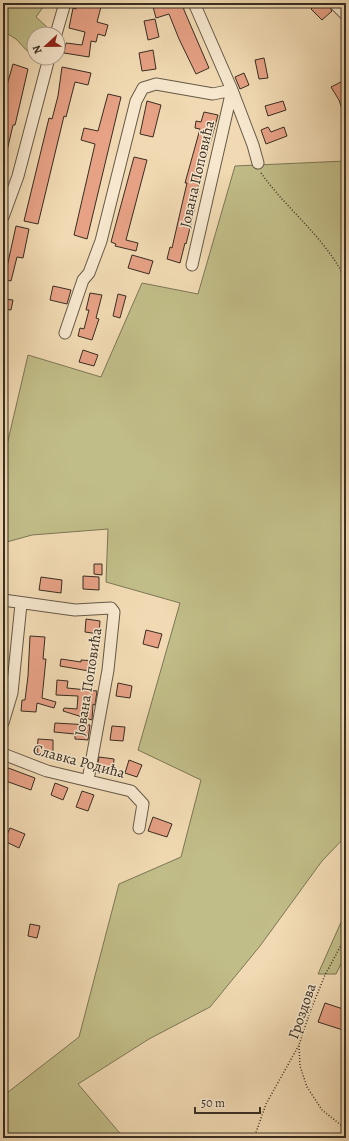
<svg xmlns="http://www.w3.org/2000/svg" width="349" height="1141" font-family="Alegreya,serif">
	<style>
		.green { fill: #c1bd88; stroke: #7c7655 }
		.building { fill: #e7a185; stroke: #382e22 }
		.lines { fill: none; stroke-linecap: round; stroke-linejoin: round }
		.minor-casing { stroke: #665946; stroke-width: 13 }
		.path { stroke: #382e22; stroke-width: 1.5; stroke-dasharray: 1 2; stroke-linecap: butt }
		.minor { stroke: #f6e7ce; stroke-width: 11 }
		.labels { text-anchor: middle; stroke-width: 3; stroke-linejoin: round; paint-order: stroke }
		.street-label { font-size: 15px; fill: #382e22; stroke: #f6e7ce }
	</style>
	<rect width="100%" height="100%" fill="#f1dab3"/>
	<filter id="stains"><feTurbulence type="fractalNoise" baseFrequency=".005" numOctaves="4"/><feColorMatrix values="0 0 0 0 .2 0 0 0 0 .09 0 0 0 0 .02 0 0 0 .5 -.17"/></filter>
	<radialGradient id="worn" r=".72"><stop offset=".6" stop-color="#630" stop-opacity="0"/><stop offset="1" stop-color="#630" stop-opacity=".3"/></radialGradient>
	<path class="green" d="M3,3H46L36,17L48,28L47,34H34V53L31,55L16,39L3,31Z
		M346,161V836L322,861L260,946L210,1007L149,1039L78,1084L124,1138H3V1096L79,1037L119,884L181,857L201,780L138,750L180,603L106,582L108,529L32,535L3,543V462L28,355L101,377L142,283L198,294L235,166Z
		M346,911V954L336,974H318Z"/>
	<path class="building" d="M77,3H102L97,22L108,25L105,36L98,34L96,42L91,41L89,57L64,53L66,43L82,45L85,32L69,28L73,8L76,9Z
		M152,3H183L184,10L209,68L196,74L179,39L169,14L156,18Z
		M317,3H327L332,11L322,20L311,9Z
		M155,19L159,37L148,40L144,21Z
		M153,50L156,69L142,71L139,53Z
		M264,58L268,78L259,79L255,60Z
		M13,64L28,69L16,121L15,125H13L6,155H3V91L5,92Z
		M62,67L91,73L88,85L75,82L66,117L64,116L38,224L24,221L49,118L52,119L58,96Z
		M244,73L249,85L240,89L235,77Z
		M343,81L346,89L345,118L339,100L331,87Z
		M108,94L121,97L87,239L74,235L95,144L81,140L84,128L98,131Z
		M147,101L161,105L153,137L140,134Z
		M283,101L286,110L268,116L265,106Z
		M204,112L218,115L197,190L199,191L186,244L185,243L180,263L167,259L170,247L172,248L183,200L187,183H185L200,129L195,128L196,121L201,122Z
		M268,127L271,132L284,127L287,136L266,144L261,130Z
		M134,157L147,160L126,240L138,243L136,251L115,246L116,244L111,242Z
		M16,226L29,229L23,258L17,257L11,281L3,279V266L7,267Z
		M132,255L153,261L149,274L128,268Z
		M53,286L71,290L67,304L50,300Z
		M90,293L102,295L96,318L99,319L92,340L78,336L80,328L84,329L89,310H86Z
		M118,294L126,296L120,318L113,316Z
		M3,299L13,300L11,310L3,309Z
		M83,350L98,355L94,366L79,362Z
		M94,564H102V575L94,574Z
		M83,576L99,577V590L83,589Z
		M41,577L62,580L61,593L39,590Z
		M86,619L100,621L99,634L85,632Z
		M146,630L162,634L158,648L143,644Z
		M30,636L45,637L43,659H46L42,698L56,702L54,708L37,703L36,712L21,711L22,700H25L28,676Z
		M61,659L81,662V660L96,661L95,672L60,666Z
		M57,680L68,681L67,688L97,691L95,705L93,704L92,720L63,711L64,708L77,709L78,696L56,695Z
		M118,683L132,686L130,698L116,696Z
		M55,723L90,725L88,740L75,739V734L54,732Z
		M112,726L125,727L123,741L110,740Z
		M38,739L53,740V754L37,753Z
		M99,757L114,759L113,771L97,769Z
		M129,760L142,765L137,777L125,773Z
		M3,766L35,778L31,790L3,780Z
		M55,783L68,788L63,800L51,795Z
		M82,791L94,795L88,811L76,807Z
		M153,817L172,824L167,837L148,831Z
		M10,828L25,834L19,848L4,841Z
		M30,924L40,926L37,938L28,936Z
		M325,1003L346,1010V1021L343,1030L318,1022Z"/>
	<g class="lines">
		<g class="minor-casing">
			<path id="minor" d="M334,3L346,15
				M56,34L65,3
				M3,217L18,176L49,58
				M192,265L232,90L194,3
				M65,333L83,280L89,273L101,241L136,101L143,88L156,84L213,94L232,90L253,145L258,163
				M3,600L75,610L111,608L114,612L108,670L88,780
				M3,723L12,693L21,604
				M3,754L47,771L131,791L143,804L139,828"/>
		</g>
		<path class="path" d="M261,173C288,211 325,237 346,280
			M346,936L325,975L310,1012L299,1045L300,1066L307,1087L322,1110L346,1129
			M254,1138L266,1104L299,1045"/>
		<use href="#minor" class="minor"/>
	</g>
	<g class="labels">
		<g class="street-label">
			<text transform="translate(197 174) rotate(-77)" y="5">Јована Поповића</text>
			<text transform="translate(88 682) rotate(-81)" y="5">Јована Поповића</text>
			<text transform="translate(79 761) rotate(15)" y="5">Славка Родића</text>
			<text transform="translate(302 1011) rotate(-71)" y="5">Гроздова</text>
		</g>
	</g>
	<rect width="349" height="1141" fill="none" stroke="#f1dab3" stroke-width="16"/>
	<rect x="4" y="4" width="341" height="1133" fill="none" stroke="#382e22" stroke-width="2"/>
	<rect x="8" y="8" width="333" height="1125" fill="none" stroke="#382e22"/>
	<g transform="translate(46 46) rotate(248)"><circle r="19" fill="#f6e7ce" stroke="#aa9d89"/>
	<path d="M0-3L7 15L0 10L-7 15Z" fill="#8f2418"/>
	<text y="-6" font-size="11" font-weight="bold" text-anchor="middle" fill="#382e22">N</text>
	</g>
	<path d="M195 1107v6h65v-6" fill="none" stroke="#382e22" stroke-width="2"/>
	<text x="201" y="1107" font-size="12" fill="#382e22" stroke="#f6e7ce" stroke-width="3" paint-order="stroke">50 m</text>
	<rect width="100%" height="100%" filter="url(#stains)"/>
	<rect width="100%" height="100%" fill="url(#worn)"/>
</svg>
